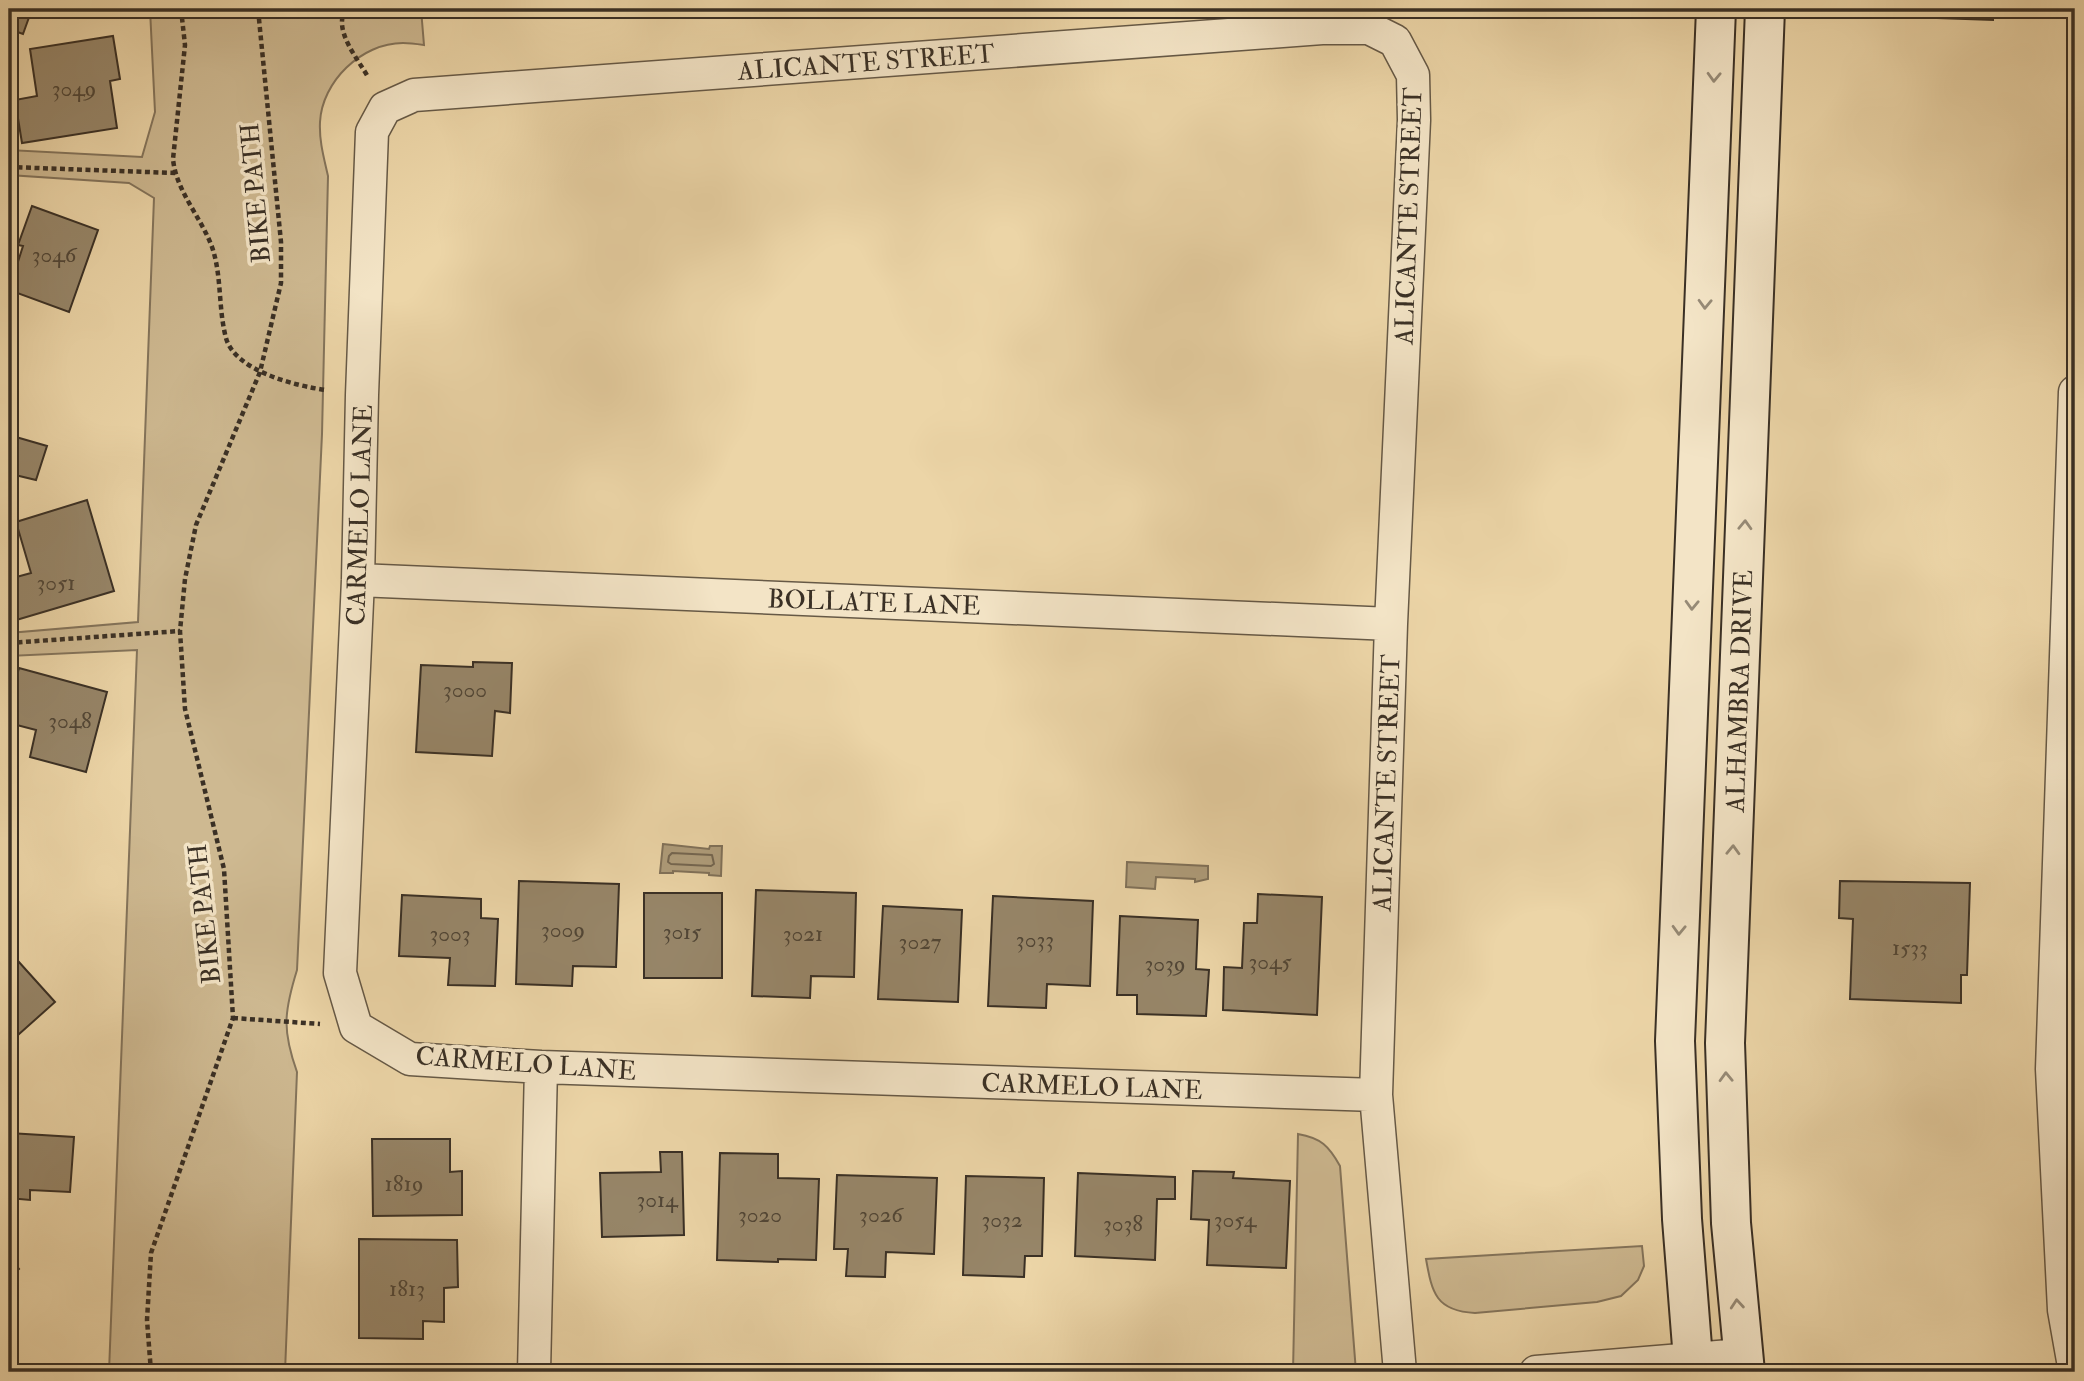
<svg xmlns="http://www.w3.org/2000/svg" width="2084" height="1381" font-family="'IM FELL Double Pica',serif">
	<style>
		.green { fill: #ceb991; stroke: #84745b; stroke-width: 2 }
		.water { fill: #af9d7b; stroke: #807159; stroke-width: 2 }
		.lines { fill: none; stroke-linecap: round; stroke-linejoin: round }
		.shore { stroke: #746650; stroke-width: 2 }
		.building { fill: #978669; stroke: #3a3025; stroke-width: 2 }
		.street-casing { stroke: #665946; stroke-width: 35 }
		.secondary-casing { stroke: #3a3025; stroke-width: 42 }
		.path { stroke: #3a3025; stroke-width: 4.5; stroke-dasharray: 5 3.5; stroke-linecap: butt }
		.street { stroke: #f3e4c6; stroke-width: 32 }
		.secondary { stroke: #f3e4c6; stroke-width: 38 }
		.oneway { stroke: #968a76 }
		.labels { text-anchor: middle; stroke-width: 7; stroke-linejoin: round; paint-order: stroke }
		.number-label { font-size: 23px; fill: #514636 }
		.street-label { font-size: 26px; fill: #3a3025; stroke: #f3e4c6 }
	</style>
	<rect width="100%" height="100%" fill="#ecd5a7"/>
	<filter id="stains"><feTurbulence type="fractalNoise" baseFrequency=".00286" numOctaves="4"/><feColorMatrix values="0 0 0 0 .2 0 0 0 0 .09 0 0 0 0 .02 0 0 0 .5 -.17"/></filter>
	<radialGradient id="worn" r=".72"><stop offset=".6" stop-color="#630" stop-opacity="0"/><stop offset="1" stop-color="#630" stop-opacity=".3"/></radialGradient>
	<path class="green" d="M150,9H421L424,45C417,44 410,43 403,43C361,43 322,82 320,122C319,141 324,158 328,176L322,434L297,970C284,1012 282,1030 297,1072L285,1372H109L137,650L9,656V633L138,622L154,198L129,183L9,175V150L142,157L155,112Z
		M1298,1134C1321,1138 1329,1146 1340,1166L1356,1372H1293Z
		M1642,1246L1644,1266L1638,1280L1621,1296L1597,1302L1475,1313C1436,1311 1432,1293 1426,1259Z"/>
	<path class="water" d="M663,844L709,849L710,846H722L721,876L709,875V873L673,871V873H660Z
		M1127,862L1208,866V879L1195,882V879L1156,877L1155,889L1126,887Z"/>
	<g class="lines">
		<path class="shore" d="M672,853L712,855L714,864L711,866L671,864L668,862L669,856Z"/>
	</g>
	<path class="building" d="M9,9H32L23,34L9,29Z
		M1882,9H1993V20L1881,16Z
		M113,36L120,79L110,81L117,128L22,143L15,100L37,96L30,49Z
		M32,206L98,230L69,312L9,290L23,246L18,245Z
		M9,435L47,446L36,480L15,475L9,498Z
		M87,500L114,591L13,621L9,608V579L31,573L16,522Z
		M473,662L512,663L510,713L495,711L492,756L416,752L421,665L473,667Z
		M19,668L107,692L86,772L30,757L36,730L9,723V704Z
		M519,881L619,884L616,967L573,966L572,986L516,984Z
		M1840,881L1970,883L1967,975H1961V1003L1850,999L1853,919L1839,918Z
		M756,890L856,893L854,977L811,976L810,998L752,996Z
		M644,893H722V978H644Z
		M1258,894L1322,897L1317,1015L1223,1010L1224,967L1242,968L1244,923H1257Z
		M402,895L481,899V918L498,919L495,986L448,985L450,958L399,956Z
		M993,896L1093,901L1090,986L1047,984L1046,1008L988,1006Z
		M883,906L962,910L958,1002L878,999Z
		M1120,916L1198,920L1196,969L1209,970L1206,1016L1137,1014V995H1117Z
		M9,951L55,1002L9,1043Z
		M9,1133L74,1137L70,1192L30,1190V1200L9,1198Z
		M372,1139H450V1172L462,1171V1215L373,1216Z
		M660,1152H682L684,1235L602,1237L600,1173L661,1172Z
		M720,1153L778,1154V1178L819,1179L816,1260L778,1259V1262L717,1260Z
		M1193,1171L1234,1172L1233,1178L1290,1181L1286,1268L1207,1265L1209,1220L1191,1219Z
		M1078,1173L1175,1177V1199H1157L1155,1260L1075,1256Z
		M837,1175L937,1178L934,1254L886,1252L885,1277L846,1276L848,1249H834Z
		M966,1176L1044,1178L1042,1256H1025L1024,1277L963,1275Z
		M359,1239L457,1240L458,1287L444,1288V1322L423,1321V1339L359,1338Z
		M9,1257L19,1269L9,1278Z
		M361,1366L449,1369V1372H361Z
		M1183,1370H1221V1372H1183Z"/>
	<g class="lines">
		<g class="street-casing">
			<path id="street" d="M358,580L1391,624
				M1376,1095L541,1067L410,1059L356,1027L340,973L358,580L362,395L372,132L385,108L414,95L1322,28H1369L1395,41L1413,75L1414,120L1391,624L1376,1095L1400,1372
				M534,1372L541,1067
				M1536,1372L1742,1355
				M2075,1372L2064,1310L2052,1069L2075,392"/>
		</g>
		<g class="secondary-casing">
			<path id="secondary" d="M1694,1372L1682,1219L1675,1041L1716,9
				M1745,1372L1731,1223L1725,1043L1765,9"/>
		</g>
		<path class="path" d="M181,9L185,45L173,159C176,191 201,217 212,247C222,276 218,308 226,338C235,371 296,386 326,390
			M346,9C332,29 358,59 368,77
			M9,167L175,173
			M9,643L180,631
			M233,1018L320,1024
			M151,1372L147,1320L151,1253L233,1018L224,869L185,709L180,631L185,579L196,525L260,372L281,283V242L258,9"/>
		<use href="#street" class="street"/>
		<use href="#secondary" class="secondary"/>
	</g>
	<defs><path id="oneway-chevron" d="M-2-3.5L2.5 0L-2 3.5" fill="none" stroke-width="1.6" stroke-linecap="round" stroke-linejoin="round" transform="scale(1.75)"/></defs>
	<g class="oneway">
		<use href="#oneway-chevron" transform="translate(1714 77) rotate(92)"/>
		<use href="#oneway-chevron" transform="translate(1705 304) rotate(92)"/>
		<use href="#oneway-chevron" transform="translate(1745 525) rotate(-88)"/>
		<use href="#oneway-chevron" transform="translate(1692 605) rotate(92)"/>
		<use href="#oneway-chevron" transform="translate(1733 850) rotate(-88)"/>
		<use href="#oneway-chevron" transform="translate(1679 930) rotate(92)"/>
		<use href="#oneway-chevron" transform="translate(1726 1077) rotate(-92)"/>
		<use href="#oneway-chevron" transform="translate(1737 1304) rotate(-95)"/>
	</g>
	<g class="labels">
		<g class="number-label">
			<text x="74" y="96">3049</text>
			<text x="54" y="262">3046</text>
			<text x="56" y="590">3051</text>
			<text x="465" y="697">3000</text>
			<text x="70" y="728">3048</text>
			<text x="563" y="937">3009</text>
			<text x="682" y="939">3015</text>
			<text x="450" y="941">3003</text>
			<text x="803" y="941">3021</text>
			<text x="1035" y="947">3033</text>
			<text x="920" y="949">3027</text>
			<text x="1910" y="955">1533</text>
			<text x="1270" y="969">3045</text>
			<text x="1165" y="971">3039</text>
			<text x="404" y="1191">1819</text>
			<text x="657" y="1207">3014</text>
			<text x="760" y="1222">3020</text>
			<text x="881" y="1222">3026</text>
			<text x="1002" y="1227">3032</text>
			<text x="1235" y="1227">3054</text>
			<text x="1123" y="1231">3038</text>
			<text x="407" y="1296">1813</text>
		</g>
		<g class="street-label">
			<text transform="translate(866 62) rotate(-4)" y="9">ALICANTE STREET</text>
			<text transform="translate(255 193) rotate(-95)" y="9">BIKE PATH</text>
			<text transform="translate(1408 216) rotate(-88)" y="9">ALICANTE STREET</text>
			<text transform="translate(359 515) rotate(-88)" y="9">CARMELO LANE</text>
			<text transform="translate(874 602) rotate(2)" y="9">BOLLATE LANE</text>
			<text transform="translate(1739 691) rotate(-88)" y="9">ALHAMBRA DRIVE</text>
			<text transform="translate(1386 783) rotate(-88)" y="9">ALICANTE STREET</text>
			<text transform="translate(204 914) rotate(-96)" y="9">BIKE PATH</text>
			<text transform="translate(526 1063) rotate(4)" y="9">CARMELO LANE</text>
			<text transform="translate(1092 1086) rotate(2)" y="9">CARMELO LANE</text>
		</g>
	</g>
	<rect width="2084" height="1381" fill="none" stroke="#ecd5a7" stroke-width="35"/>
	<rect x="10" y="10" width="2063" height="1360" fill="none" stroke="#3a3025" stroke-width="3.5"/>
	<rect x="18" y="18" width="2049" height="1346" fill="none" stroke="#3a3025" stroke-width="2"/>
	<rect width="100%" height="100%" filter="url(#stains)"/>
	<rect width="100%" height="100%" fill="url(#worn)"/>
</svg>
